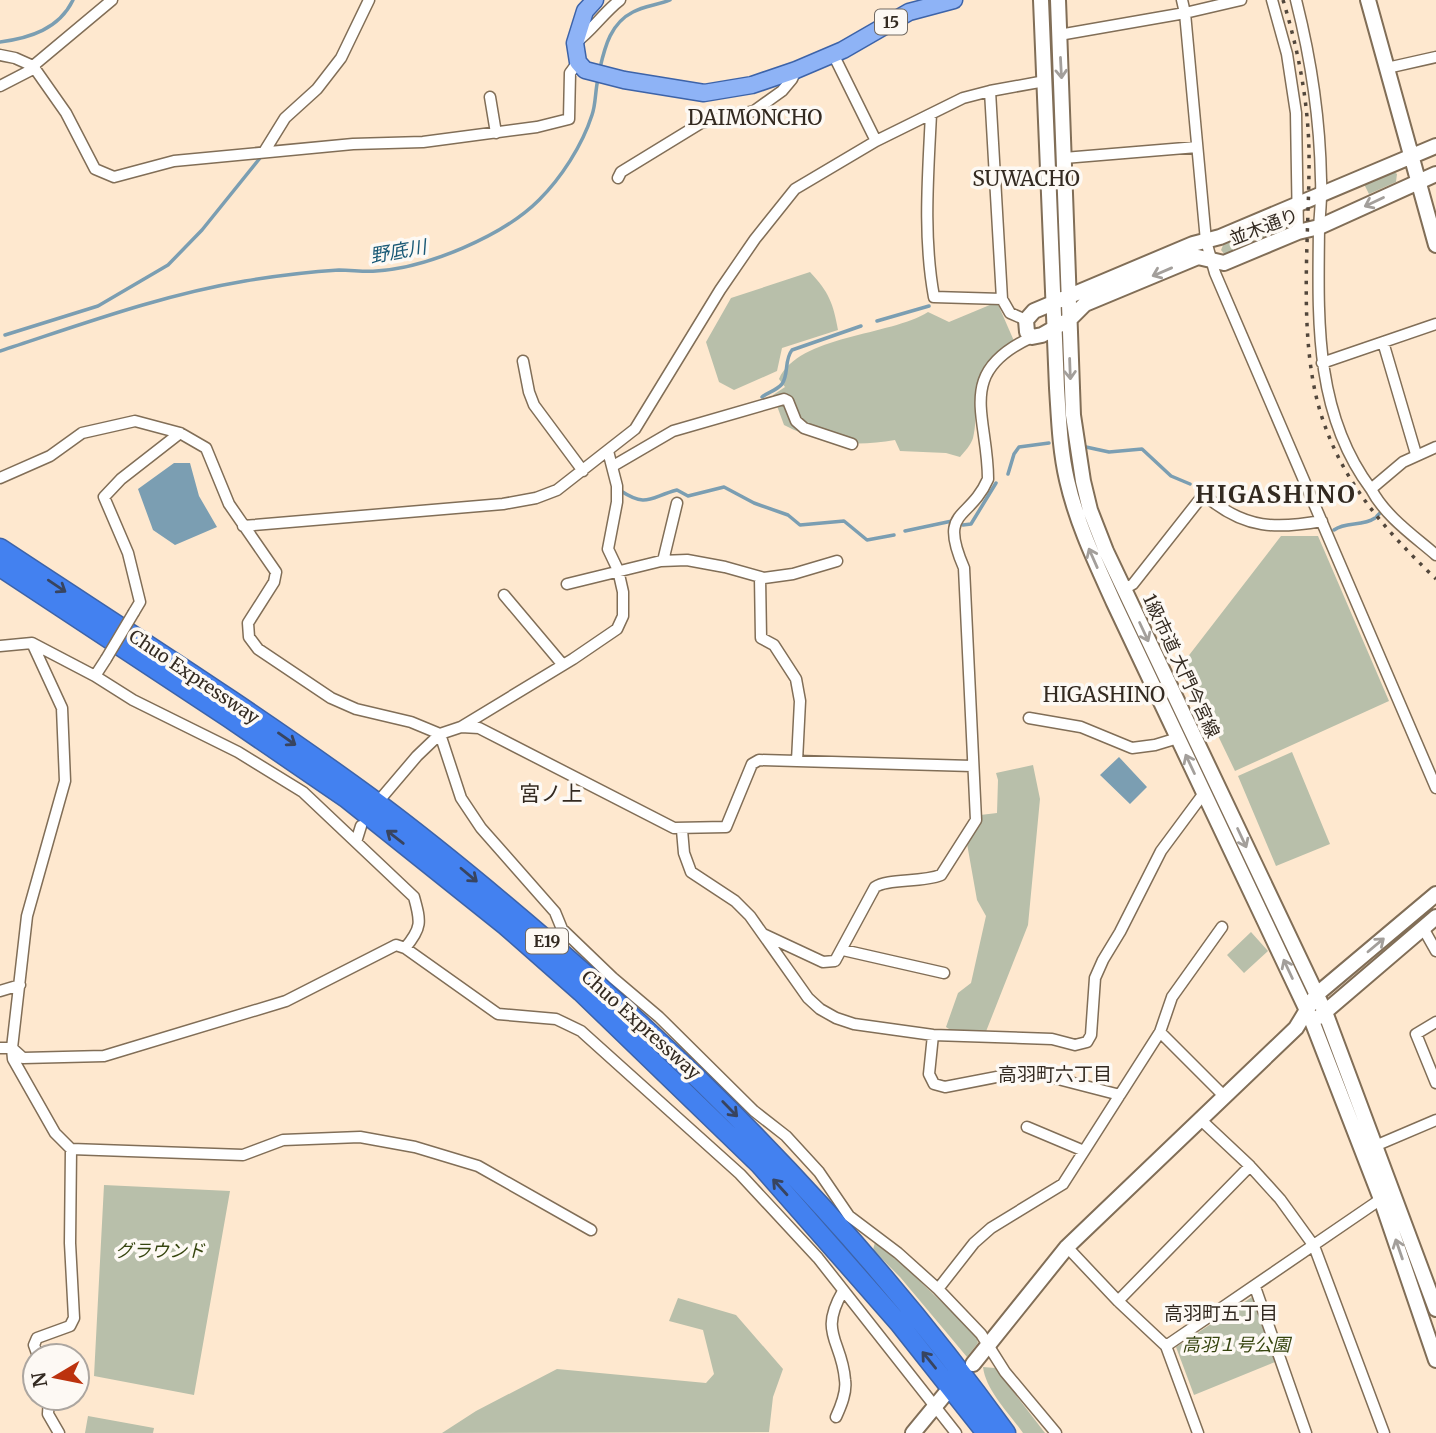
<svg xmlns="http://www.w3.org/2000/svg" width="1436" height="1433" font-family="Merriweather,'Noto Sans JP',serif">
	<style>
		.green { fill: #b8bfaa }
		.water { fill: #7b9eb2 }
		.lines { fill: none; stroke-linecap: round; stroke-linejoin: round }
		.stream { stroke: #7b9eb2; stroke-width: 3.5 }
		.street-casing { stroke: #816e57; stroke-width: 13 }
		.secondary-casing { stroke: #816e57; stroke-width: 18 }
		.primary-casing { stroke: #3d63a8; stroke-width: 19 }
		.highway-casing { stroke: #3d63a8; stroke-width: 21 }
		.street { stroke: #fff; stroke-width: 10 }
		.secondary { stroke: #fff; stroke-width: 14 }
		.primary { stroke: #8eb3f6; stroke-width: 16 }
		.highway { stroke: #4381f0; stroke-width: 18 }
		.rail { stroke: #52473c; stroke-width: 3.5; stroke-dasharray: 3.5 7; stroke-linecap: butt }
		.street-bridge-casing { stroke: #816e57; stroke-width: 13; stroke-linecap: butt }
		.street-bridge { stroke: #fff; stroke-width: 10 }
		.oneway { stroke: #a39f9b }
		.oneway2 { stroke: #38445f }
		.labels { text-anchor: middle; stroke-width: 7; stroke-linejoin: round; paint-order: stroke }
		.shield { fill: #fdf9f4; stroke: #706860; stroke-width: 2 }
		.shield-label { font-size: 16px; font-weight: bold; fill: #332a21 }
		.street-label { font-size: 18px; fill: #332a21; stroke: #fdf9f4 }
		.park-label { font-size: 18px; font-style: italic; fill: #35440e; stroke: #fdf9f4 }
		.water-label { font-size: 19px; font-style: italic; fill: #195976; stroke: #fdf9f4 }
		.neighbourhood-label { font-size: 19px; fill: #332a21; stroke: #fdf9f4 }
		.quarter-label { font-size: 21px; fill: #332a21; stroke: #fdf9f4 }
		.district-label { font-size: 24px; font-weight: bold; letter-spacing: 2px; fill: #332a21; stroke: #fdf9f4 }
	</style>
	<rect width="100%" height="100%" fill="#fee8cf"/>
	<path class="green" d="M1392,170L1397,174L1396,182L1369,194L1363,182Z
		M1283,218L1289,222V229L1262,242L1257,229Z
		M1250,231L1256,245L1225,255L1221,250L1224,243Z
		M810,272C829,292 833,303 838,330L782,348L777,371L734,390L719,382L706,342L731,298Z
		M997,302L1014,341C1004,349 992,356 985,367C971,388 979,415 973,438C971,445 965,451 960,457L946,453L900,451L895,440C855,447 820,444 784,425L773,395L785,387L779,379C799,335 890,336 928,312L949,322Z
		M1281,536H1318L1389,701L1235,771L1183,663Z
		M1292,752L1330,844L1276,866L1238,776Z
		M1033,765L1040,799L1028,925L985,1034L952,1031L946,1027L958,993L971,983L986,916L977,900L966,838L972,816L997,813L998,780L996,773Z
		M1251,932L1268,951L1244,973L1227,955Z
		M104,1185L230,1191L194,1395L94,1376Z
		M875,1242L903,1265L976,1335L978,1343L967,1357L900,1277L873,1250Z
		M1252,1297L1275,1362L1194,1395L1176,1347Z
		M678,1298L736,1315L783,1369L773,1397L769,1432L442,1433L476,1411L557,1369L706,1383L714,1374L703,1330L669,1321Z
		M983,1367L995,1368L1045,1433H1023C1009,1413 986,1391 983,1367Z
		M88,1416L154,1428L153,1433H85Z"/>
	<path class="water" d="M174,463H190L199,496L217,527L175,545L153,530L138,489Z
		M1119,757L1147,787L1130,804L1100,775Z"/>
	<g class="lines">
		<path class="stream" d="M0,42C30,38 59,29 73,0
			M600,68C605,46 611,23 633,12C644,6 658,5 670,0
			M877,321L929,306
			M5,335L98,306L168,265L202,230L260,158
			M0,351C80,325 161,295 245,281C275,276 308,272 339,270C352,270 364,272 376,271C427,268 503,236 539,200C561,178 582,146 592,115C596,104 595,91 598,79
			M762,397C768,392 776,391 782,384C789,374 784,360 792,350L861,326
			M1086,447L1109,452L1142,449L1171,476L1190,484
			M1008,474L1014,454L1019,447L1049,443
			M621,491C647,508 650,497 677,490L688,496L724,487L754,503L788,515L800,525L844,521L867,540L894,535
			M1377,516L1380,513
			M963,525L971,524L996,483
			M1334,530C1346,521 1362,527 1375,518
			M905,531L952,521"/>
		<g class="street-casing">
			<path id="street" d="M1182,0L1185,13L1206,241L1215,273L1436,788
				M1272,0L1287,54L1296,113L1298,232
				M1296,0C1311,59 1320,118 1321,180C1322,195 1320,212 1319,228C1318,319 1314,413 1371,489L1403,462L1436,447
				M1059,35L1185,13L1241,0
				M575,43C592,31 603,13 620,0
				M833,54L876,141
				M0,55L15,58L33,66L66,113L95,169L114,177L174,161L353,144L423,142L537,127L569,119L570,73L578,62
				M33,66L112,0
				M1387,68L1436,57
				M0,86L35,68
				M990,91L1002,299
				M490,97L496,133
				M931,114C928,176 923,237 934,297L1002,299L1010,313L1026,320
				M264,152L285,118L317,89L341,58L369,0
				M1064,158L1197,147
				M618,178L621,172L701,123L754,111L782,91L792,79L796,70
				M1383,342L1416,454
				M523,361L529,392L534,405L583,471
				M1322,363L1436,324
				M613,466L673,431L784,399L788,401L796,421L804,428L852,444
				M0,478L50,456L82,433L135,421L180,433L206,448L229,504L276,572L274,582L248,623L249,637L258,649L331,698L356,709L411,722L440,734
				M1371,489C1385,516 1414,536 1436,555
				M243,526L503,504L536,498L557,490L635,429L720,290L755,239L795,189L876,141L963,98L990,91L1045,81
				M663,561L677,503
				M760,577L761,638L774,645L796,679L800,701L797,761
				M567,584L661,561L687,560L725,567L764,578L793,574L837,561
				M1124,589L1133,584L1200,499L1208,498C1246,529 1276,529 1322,521
				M504,595L563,665
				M134,612L140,602L128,553L104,497L121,479L180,433
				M32,643L62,708L65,781L27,916L12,1048L13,1059L55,1133L71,1149L243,1155L283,1140L360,1137L415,1147L478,1166L591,1230
				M0,646L32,643L95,676L133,700L238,752L303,792L414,897C421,922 422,928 405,948L498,1014L556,1019L581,1031L740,1174L818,1258L956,1433
				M95,676L106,659
				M1029,718L1081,727L1132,748L1155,745L1178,738
				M461,727L479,728L674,828L726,827L752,764L759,760L972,766
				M440,734L461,798L481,828L555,912L562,929L613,978L659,1017L754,1111L786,1136L819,1172L849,1216L898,1253L938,1289L981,1334L1005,1372L1056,1433
				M383,796L417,756L440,734L461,727L573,659L617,629L623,616V592L618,570L608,549L617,502V486L608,451
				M682,830L684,853L691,872L735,901L750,916L808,998L820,1009L836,1018L854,1024L933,1035L1052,1039L1075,1045L1087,1042L1091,1035L1095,978L1103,960L1120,932L1161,851L1204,793
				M356,842L361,826
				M1423,928L1436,951
				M763,934L823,962L835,961L875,887C888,878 921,883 941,875L976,820L964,568C938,508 969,522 988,479C988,415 954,373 1032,337
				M843,950L944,973
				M0,991L20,985
				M1436,1022L1416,1034L1436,1083
				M1160,1032L1225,1097
				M933,1035L929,1074L934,1084L945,1087L1027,1071L1120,1095
				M0,1048H12L23,1058L104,1056L286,1001L396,945L405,948
				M1201,1120L1250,1166L1280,1199L1314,1246L1384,1433
				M1027,1127L1084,1151
				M1375,1146L1436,1120
				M1067,1247L1118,1301L1166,1346L1198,1433
				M1255,1287L1306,1433
				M938,1289L974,1243L991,1228L1063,1184L1160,1032L1172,997L1222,927
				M1118,1301L1250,1166
				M1166,1346L1381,1199
				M38,1356L34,1345L37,1338L70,1326L74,1318L70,1243L71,1149
				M49,1398L48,1414L59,1433
				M836,1417C841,1406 847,1392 845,1380C842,1340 818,1334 843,1291"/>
		</g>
		<g class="secondary-casing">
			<path id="secondary" d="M1041,0L1057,388C1059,419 1060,450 1067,480C1077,524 1096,563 1114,603L1312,1021L1381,1199L1436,1360
				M1058,0L1073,415L1083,481L1090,510L1106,551L1325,1012L1436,1309
				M1368,0L1436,245
				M1436,146L1220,237L1193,244L1034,311L1026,320L1027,332L1032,337L1042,335L1070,319L1085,304L1198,257L1224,263L1298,232L1319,227L1436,174
				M1319,1017L1436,917
				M973,1364L1067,1247L1296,1028L1316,995L1436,894
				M913,1433L946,1393"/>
		</g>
		<g class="primary-casing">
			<path id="primary" d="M595,0L585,11L575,43L578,62L585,70L624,80L704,93L752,85L796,70L843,50L909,12L954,0"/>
		</g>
		<g class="highway-casing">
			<path id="highway" d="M0,548C124,630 251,710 371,798C433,844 492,893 550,943C719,1089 875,1251 1006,1433
				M0,567L229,718L346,798L506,926L581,992L760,1165L898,1322L986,1433"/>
		</g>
		<use href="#street" class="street"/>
		<use href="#secondary" class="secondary"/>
		<use href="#primary" class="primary"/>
		<use href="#highway" class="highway"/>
		<path class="rail" d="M1283,0C1298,49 1308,100 1309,151C1310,232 1297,333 1320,411C1341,481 1384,529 1436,579"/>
		<g class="street-bridge-casing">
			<path id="street-bridge" d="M106,659L134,612"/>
		</g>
		<use href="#street-bridge" class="street-bridge"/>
	</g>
	<defs><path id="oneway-shaft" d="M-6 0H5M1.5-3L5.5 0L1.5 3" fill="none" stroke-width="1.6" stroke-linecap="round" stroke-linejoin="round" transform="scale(1.75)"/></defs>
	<g class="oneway">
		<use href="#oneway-shaft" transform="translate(1061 68) rotate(87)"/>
		<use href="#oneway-shaft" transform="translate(1374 202) rotate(155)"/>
		<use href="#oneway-shaft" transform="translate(1162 272) rotate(157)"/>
		<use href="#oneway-shaft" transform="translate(1070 369) rotate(88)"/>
		<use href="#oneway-shaft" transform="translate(1093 558) rotate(-114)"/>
		<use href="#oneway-shaft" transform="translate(1144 632) rotate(65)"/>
		<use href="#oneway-shaft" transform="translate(1190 764) rotate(-115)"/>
		<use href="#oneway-shaft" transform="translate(1242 838) rotate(65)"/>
		<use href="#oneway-shaft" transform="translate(1376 945) rotate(-40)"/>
		<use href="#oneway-shaft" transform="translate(1288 969) rotate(-115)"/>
		<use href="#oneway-shaft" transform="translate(1399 1249) rotate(-109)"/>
	</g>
	<g class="oneway2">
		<use href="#oneway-shaft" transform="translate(57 586) rotate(34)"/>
		<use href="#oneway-shaft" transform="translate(287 739) rotate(35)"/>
		<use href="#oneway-shaft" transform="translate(395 837) rotate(-142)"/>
		<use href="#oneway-shaft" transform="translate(469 875) rotate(40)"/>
		<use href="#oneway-shaft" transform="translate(730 1109) rotate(46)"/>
		<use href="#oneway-shaft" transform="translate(780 1187) rotate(-132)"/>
		<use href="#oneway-shaft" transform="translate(929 1360) rotate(-129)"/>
	</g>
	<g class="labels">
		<g class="shield">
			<rect x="875" y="9.5" width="32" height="25" rx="5"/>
			<rect x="526" y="928.5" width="42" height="25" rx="5"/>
		</g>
		<g class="shield-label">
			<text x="891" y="28">15</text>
			<text x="547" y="947">E19</text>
		</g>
		<g class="street-label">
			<text transform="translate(1264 227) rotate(-21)" y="6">並木通り</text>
			<text transform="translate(1181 666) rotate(65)" y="6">1級市道 大門今宮線</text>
			<text transform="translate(194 677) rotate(34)" y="6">Chuo Expressway</text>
			<text transform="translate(641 1025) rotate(42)" y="6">Chuo Expressway</text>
		</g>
		<g class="park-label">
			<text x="160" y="1257">グラウンド</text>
			<text x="1236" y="1351">高羽１号公園</text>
		</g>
		<g class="water-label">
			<text transform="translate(398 251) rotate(-10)" y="7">野底川</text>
		</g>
		<g class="neighbourhood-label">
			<text x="1055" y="1081">高羽町六丁目</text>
			<text x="1221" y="1320">高羽町五丁目</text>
		</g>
		<g class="quarter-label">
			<text x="755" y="125">DAIMONCHO</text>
			<text x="1026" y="186">SUWACHO</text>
			<text x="1104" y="702">HIGASHINO</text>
			<text x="551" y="801">宮ノ上</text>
		</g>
		<g class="district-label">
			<text x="1276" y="503">HIGASHINO</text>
		</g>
	</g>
	<g transform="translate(56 1377) rotate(260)"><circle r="33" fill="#fdf9f4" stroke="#aca6a0" stroke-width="2"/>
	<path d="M0-5L12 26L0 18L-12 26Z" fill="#bc320e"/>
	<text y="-10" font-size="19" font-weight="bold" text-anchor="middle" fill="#332a21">N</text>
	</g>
</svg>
